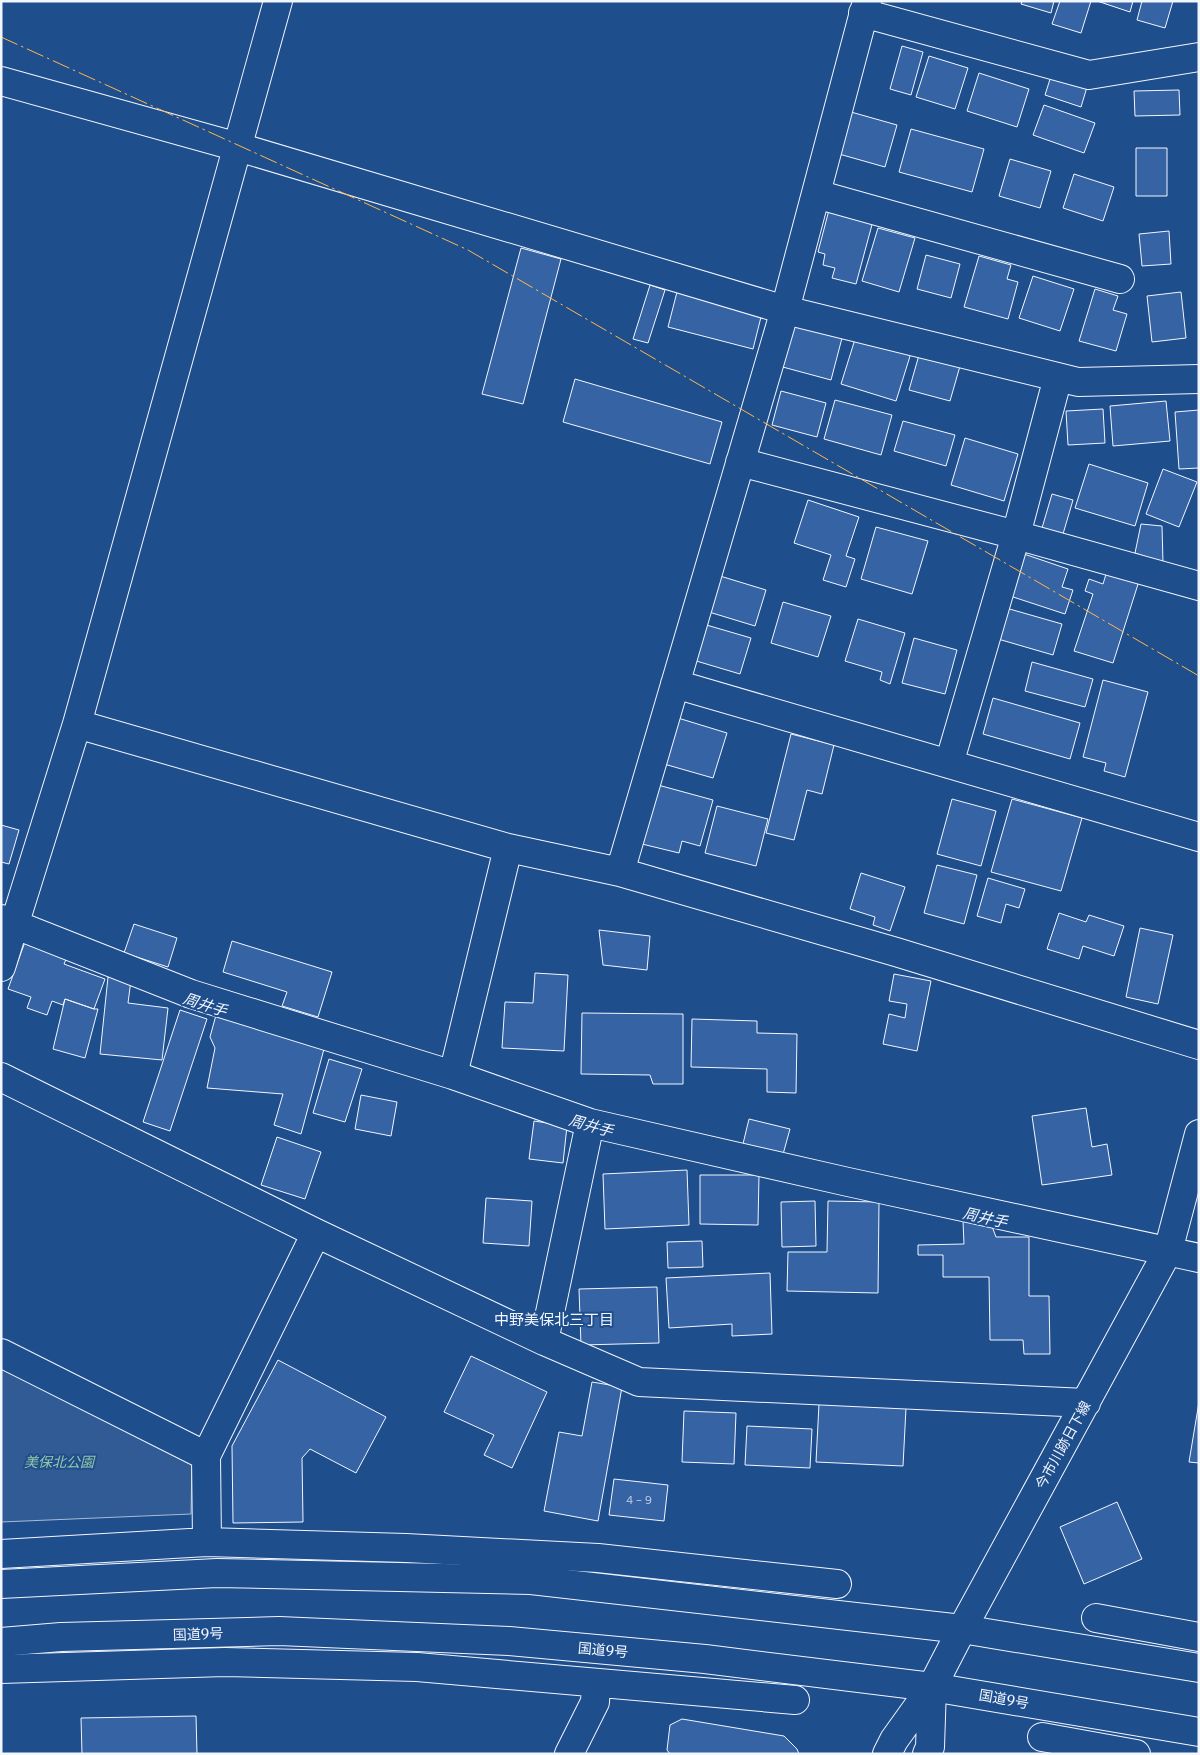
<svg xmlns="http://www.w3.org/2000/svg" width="1200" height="1755" font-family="Merriweather,'Noto Sans JP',serif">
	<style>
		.built { fill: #305b95; stroke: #a8bbd7 }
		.building { fill: #3563a3; stroke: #f2f6ff }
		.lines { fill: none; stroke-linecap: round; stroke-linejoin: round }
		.minor-casing { stroke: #f2f6ff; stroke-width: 30 }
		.highway-casing { stroke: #f2f6ff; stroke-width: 30 }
		.minor { stroke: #1f4e8c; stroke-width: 28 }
		.highway { stroke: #1f4e8c; stroke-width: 28 }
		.power { stroke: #ffb74d; stroke-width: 1; stroke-dasharray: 18 4 2.5 4; stroke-linecap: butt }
		.labels { text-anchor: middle; stroke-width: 4; stroke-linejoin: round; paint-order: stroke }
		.number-label { font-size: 11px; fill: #c3d1e8 }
		.street-label { font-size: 14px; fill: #f2f6ff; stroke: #1f4e8c }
		.park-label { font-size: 14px; font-style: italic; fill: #97c8a6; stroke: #1f4e8c }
		.water-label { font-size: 15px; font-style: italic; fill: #f2f6ff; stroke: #1f4e8c }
		.neighbourhood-label { font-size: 15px; fill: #f2f6ff; stroke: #1f4e8c }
	</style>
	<rect width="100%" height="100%" fill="#1f4e8c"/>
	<path class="built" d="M1,1369L192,1462L191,1514L1,1522Z"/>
	<path class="building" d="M1022,1H1054L1051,13L1021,4Z
		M1060,1H1091L1081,33L1052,24Z
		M1097,1H1133L1130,12Z
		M1142,1H1173L1165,28L1137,20Z
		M902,46L923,52L911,95L890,89Z
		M929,56L968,68L955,109L916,97Z
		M979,73L1029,89L1017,127L967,111Z
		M1051,76L1087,87L1081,107L1045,95Z
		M1179,90L1180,115L1135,116L1134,91Z
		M1044,105L1095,123L1084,153L1033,135Z
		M851,112L897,125L885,167L839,154Z
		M911,129L984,149L972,192L899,172Z
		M1136,148H1167V196H1136Z
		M1010,159L1051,171L1040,208L999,196Z
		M1074,174L1114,187L1103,221L1063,208Z
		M829,210L873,221L856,284L832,278L835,268L823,265L825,254L818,252Z
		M878,228L915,238L899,292L862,281Z
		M1169,231L1171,264L1142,266L1139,234Z
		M521,248L561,259L523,404L482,394Z
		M926,255L960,264L951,298L917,289Z
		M979,256L1011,265L1007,279L1018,282L1008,319L964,307Z
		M1033,276L1074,289L1060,331L1019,318Z
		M650,285L665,290L648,343L633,339Z
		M1095,289L1118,296L1113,310L1127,314L1116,351L1079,341Z
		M677,292L762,313L753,349L668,327Z
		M1181,292L1186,338L1152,342L1147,296Z
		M791,324L842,338L831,380L779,366Z
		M856,336L911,353L896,401L841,384Z
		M919,355L960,366L950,401L909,390Z
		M575,379L722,422L710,464L563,422Z
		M781,391L826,403L817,437L772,425Z
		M835,400L892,415L881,455L824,439Z
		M1166,401L1170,441L1113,446L1110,406Z
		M1103,409L1105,443L1068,445L1066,411Z
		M1199,410V468L1179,469L1175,412Z
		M903,421L955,435L946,466L894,451Z
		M965,438L1018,454L1004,501L951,485Z
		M1089,464L1148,483L1135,526L1075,508Z
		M1163,469L1197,482L1179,527L1146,514Z
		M1052,494L1073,500L1063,534L1042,528Z
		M808,500L859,517L846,556L855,559L846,587L823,580L831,555L794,543Z
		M1141,524L1162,526L1163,563L1135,553Z
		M876,527L928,541L912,594L861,579Z
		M1021,553L1068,569L1062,587L1073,590L1065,614L1007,595Z
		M1107,571L1139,581L1113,663L1074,651L1093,594L1085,591L1089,579L1103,584Z
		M720,576L766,590L755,626L709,612Z
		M783,602L831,616L818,657L771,643Z
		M1006,608L1062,624L1053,655L998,639Z
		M858,619L905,633L890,684L880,680L882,672L845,661Z
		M703,624L751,638L740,674L693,660Z
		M914,638L957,650L945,694L902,683Z
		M1032,662L1093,679L1085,707L1025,691Z
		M1103,680L1148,692L1125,777L1104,771L1106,763L1083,757Z
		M993,698L1080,723L1070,759L983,734Z
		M678,718L727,733L713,778L664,764Z
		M791,734L834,745L822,794L807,790L794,840L766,833Z
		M658,785L713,800L700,846L682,841L679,853L642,844Z
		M952,799L996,811L981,866L937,854Z
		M1012,799L1082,818L1061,891L991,872Z
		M717,806L768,819L756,866L705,853Z
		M1,825L19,830L9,864L1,862Z
		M937,865L977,875L964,924L924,913Z
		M861,873L905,887L890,931L873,925L875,917L850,909Z
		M988,878L1025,889L1019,908L1006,904L1001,923L977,916Z
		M1059,913L1086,922L1089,915L1124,926L1114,956L1083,946L1079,959L1047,949Z
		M134,924L177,938L168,967L124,953Z
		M1140,928L1173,935L1158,1004L1126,997Z
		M599,930L650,936L647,970L603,965Z
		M26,939L68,955L64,964L105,979L94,1009L65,999L63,1005L52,1001L47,1015L27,1008L31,997L8,989Z
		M232,941L332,972L318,1017L282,1006L287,992L223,972Z
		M535,973L568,975L564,1051L502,1048L505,1002L533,1003Z
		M894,974L931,981L917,1051L883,1044L889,1014L905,1018L907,1004L889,1001Z
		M108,977L131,980L128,1003L168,1008L162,1060L100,1054Z
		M65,999L94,1009H98L85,1058L53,1049Z
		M180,1010L207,1019L170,1131L143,1122Z
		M582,1013L683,1014V1084H653L650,1075L581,1074Z
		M216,1015L324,1049L301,1134L274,1125L283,1094L207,1088L215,1048L210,1037Z
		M692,1019L757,1021V1033L797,1034L796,1093L767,1092V1069L691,1067Z
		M329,1059L362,1069L345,1122L313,1113Z
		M361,1095L397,1102L391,1136L355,1129Z
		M1086,1108L1092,1147L1107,1144L1112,1175L1042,1185L1032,1116Z
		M749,1119L790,1129L782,1158L742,1148Z
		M534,1121L567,1126L563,1163L529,1159Z
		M277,1137L321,1152L305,1199L261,1185Z
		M687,1170L689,1225L605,1229L603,1174Z
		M700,1175H759L758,1225L700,1224Z
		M486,1198L532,1201L529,1246L483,1243Z
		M815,1201L816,1246L782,1247L781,1202Z
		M828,1201L879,1202L878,1293L787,1291L788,1252H827Z
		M963,1221H990L996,1237H1029V1296H1049L1050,1354H1024L1023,1340H990L989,1277H943V1255H918V1245L964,1244Z
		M702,1241L703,1267L668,1268L667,1242Z
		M770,1273L772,1334L732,1336V1324L669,1328L666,1278Z
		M657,1287L659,1343L581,1345L579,1289Z
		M471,1356L547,1392L512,1468L484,1455L494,1435L444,1412Z
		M278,1360L386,1417L356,1473L310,1449L302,1458L303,1522L233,1523L232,1446Z
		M592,1382L622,1387L598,1521L544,1511L559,1432L582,1436Z
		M1199,1402V1463L1189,1462Z
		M819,1404L906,1408L903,1466L816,1462Z
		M684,1411L736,1413L734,1464L682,1462Z
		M747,1426L812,1429L810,1468L745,1465Z
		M614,1479L668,1485L664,1521L609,1515Z
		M1117,1502L1142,1559L1084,1584L1060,1527Z
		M196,1716L197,1754H82L81,1718Z
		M682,1719L784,1736L797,1749L799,1754H670L667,1750L670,1725Z"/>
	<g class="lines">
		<g class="minor-casing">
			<path id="minor" d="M867,1L785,310L620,872L896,952L1199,1045
				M863,13L1089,75L1199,57
				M1,81L238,147L785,310L1078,382L1199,379
				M816,194L1120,279
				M740,462L1016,535L1199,586
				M675,684L1199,837
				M77,724L508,848L453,1075
				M949,764L1016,535L1058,377
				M508,848L620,872
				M1,919L191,994L453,1075L590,1123L848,1182L1199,1258
				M1,967L77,724L278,1
				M1,1077L316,1233L544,1341L639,1382L1086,1403
				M544,1341L590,1123
				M1,1353L206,1456
				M207,1542L206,1456L316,1233
				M1,1554L207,1542L406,1548L598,1558L837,1584
				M1096,1618L1199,1637
				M1,1669L225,1662L417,1667L795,1700
				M1042,1737L1136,1754
				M569,1754L595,1702L596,1683
				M887,1754L894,1740L932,1687
				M927,1754L930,1747L932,1687L962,1629L1168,1251L1199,1134"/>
		</g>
		<g class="highway-casing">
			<path id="highway" d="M1,1584L217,1573L531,1580L962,1629L1199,1668
				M1,1642L61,1637L279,1631L509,1641L705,1659L932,1687L1199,1732"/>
		</g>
		<use href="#minor" class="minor"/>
		<use href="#highway" class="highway"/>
		<path class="power" d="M1,37L468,250L1199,676"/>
	</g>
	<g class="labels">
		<g class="number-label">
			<text x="639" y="1504">４−９</text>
		</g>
		<g class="street-label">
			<text transform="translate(1063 1445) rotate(-61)" y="5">今市川跡日下線</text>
			<text transform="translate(198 1634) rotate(-2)" y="5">国道9号</text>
			<text transform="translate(603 1650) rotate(5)" y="5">国道9号</text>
			<text transform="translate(1004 1699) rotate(10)" y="5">国道9号</text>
		</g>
		<g class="park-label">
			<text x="59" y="1467">美保北公園</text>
		</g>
		<g class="water-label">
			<text transform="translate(205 1005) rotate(18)" y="5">周井手</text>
			<text transform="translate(591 1126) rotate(16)" y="5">周井手</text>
			<text transform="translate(985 1218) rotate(13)" y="5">周井手</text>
		</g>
		<g class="neighbourhood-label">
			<text x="554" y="1325">中野美保北三丁目</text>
		</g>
	</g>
	<rect width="1200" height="1755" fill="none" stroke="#f2f6ff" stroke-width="5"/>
</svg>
